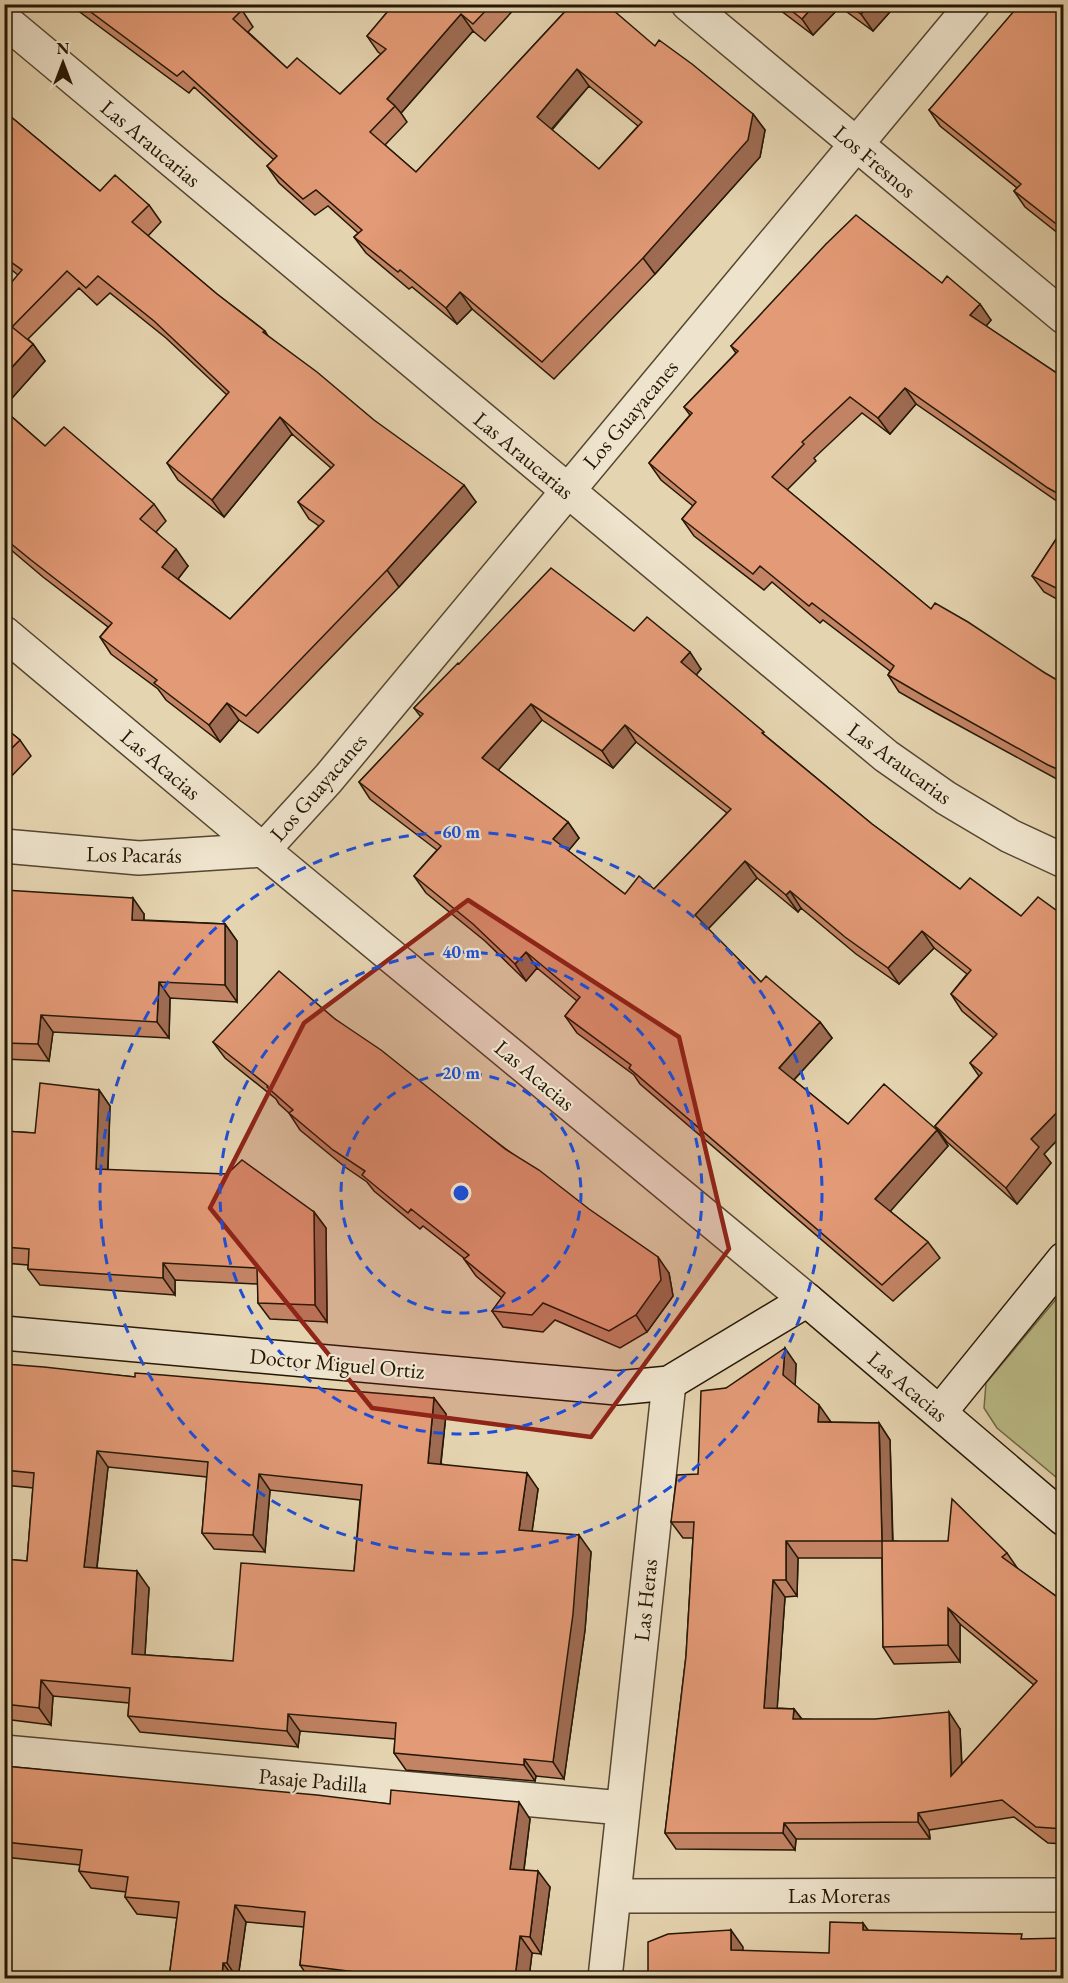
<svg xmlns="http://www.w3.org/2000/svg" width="1068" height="1983" font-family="'EB Garamond',serif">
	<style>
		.green { fill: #babb87; stroke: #706946; stroke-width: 1.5 }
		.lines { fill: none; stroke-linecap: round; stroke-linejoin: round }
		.street-casing { stroke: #554630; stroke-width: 36 }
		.secondary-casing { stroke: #251705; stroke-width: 36 }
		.street { stroke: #eee3cc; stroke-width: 33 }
		.secondary { stroke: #eee3cc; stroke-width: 33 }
		.wall { fill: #c38465; stroke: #251705; stroke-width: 1.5; fill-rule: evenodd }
		.shaded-wall { fill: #9f6c53; stroke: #251705; stroke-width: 1.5 }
		.building { fill: #e39a76; stroke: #251705; stroke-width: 1.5; fill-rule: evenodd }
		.marked { fill: #8f2418; fill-opacity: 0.2; stroke: #8f2418; stroke-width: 4.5; stroke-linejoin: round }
		.ring { fill: none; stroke: #1d4ed8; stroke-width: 3; stroke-dasharray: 10 8 }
		.labels { text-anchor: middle; stroke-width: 4.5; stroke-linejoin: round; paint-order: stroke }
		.street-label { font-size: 22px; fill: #251705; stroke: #eee3cc }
		.centre { fill: #1d4ed8; stroke: #eee3cc; stroke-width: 3 }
		.ring-label { font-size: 18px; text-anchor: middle; font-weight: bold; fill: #1d4ed8; stroke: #eee3cc; stroke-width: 4.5; stroke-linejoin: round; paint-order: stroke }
	</style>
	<rect width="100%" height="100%" fill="#e5d4b0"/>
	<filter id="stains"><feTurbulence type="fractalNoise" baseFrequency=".00333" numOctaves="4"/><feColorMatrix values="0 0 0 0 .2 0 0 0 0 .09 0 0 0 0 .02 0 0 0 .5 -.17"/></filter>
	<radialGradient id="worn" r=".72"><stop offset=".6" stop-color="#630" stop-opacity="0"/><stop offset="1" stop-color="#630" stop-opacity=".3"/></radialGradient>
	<path class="green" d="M1063,1291V1483L997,1428L984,1408L986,1383Z"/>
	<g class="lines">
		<g class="street-casing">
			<path id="street" d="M688,4L1064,317
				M4,20L886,756L946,798L1010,836L1064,861
				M4,633L263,850L807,1300
				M4,846L139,858L263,850L328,779L973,4
				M4,1752L622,1808
				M614,1896L1064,1895
				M605,1978L669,1383"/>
		</g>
		<g class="secondary-casing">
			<path id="secondary" d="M4,1333L617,1388L669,1383L807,1300L1064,1519
				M940,1412L1064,1259"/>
		</g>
		<use href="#street" class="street"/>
		<use href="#secondary" class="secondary"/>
	</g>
	<path class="wall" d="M69,4H235L242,10L253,27L248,32L287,68L340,94L381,54L378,52L367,36L394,4H519L485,41L473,31L401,113L407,122L385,145L416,172L572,4L655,46L753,114L765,130L760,157L655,274L554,379L472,309L457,324L412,287L409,289L366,253L354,237L358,233L328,206L315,215L279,183L267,166L274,160L194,87L189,93ZM589,86L638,126L599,169L552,130Z
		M772,4H897L873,31L840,7L813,35Z
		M1064,4V238L1025,207L1014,191L1017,188L940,126L929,110Z
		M4,111L100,191L149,205L161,222L148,236L217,294L265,331L268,336L476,502L399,587L258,733L239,720L220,742L166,700L158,689L111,654L100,637L108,627L43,577L4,544V410L45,446L154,504L166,521L156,532L188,566L178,579L230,619L319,526L309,519L298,502L331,468L292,434L224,517L178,480L167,463L227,395L166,338L110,293L97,305L79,288L28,339L33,344L45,361L4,407L18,275L4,264Z
		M942,283L991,320L986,326L1064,378V506L916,404L890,434L862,413L814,458L816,461L787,490L931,609L1064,684V783L936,713L899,692L888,675L890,671L823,620L820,623L772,582L764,590L694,536L682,519L693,506L661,480L649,463L690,415L684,407L736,353L731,346Z
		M1064,527V603L1044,592L1032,576Z
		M634,631L701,669L696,675L767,737L872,824L960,889L1021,916H1064V1133L1044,1154L1051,1163L1017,1204L947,1142L935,1126L979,1076L970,1063L994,1038L962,1011L951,994L967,974L934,948L899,984L856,954L801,908L798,912L757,878L708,929L761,982L820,1022L832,1038L794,1080L848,1124L937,1130L948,1146L890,1211L928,1242L940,1258L893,1301L640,1084L634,1075L577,1033L565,1016L577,1001L537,968L526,981L485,941L426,893L414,876L437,850L370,799L359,782L421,717L414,708L459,664ZM542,720L613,768L636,742L727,813L654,889L625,894L568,851L579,838L568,822L498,770Z
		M4,727L20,740L31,756L4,784Z
		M4,890L144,914V920L225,924L237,941V1002L170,998L169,1038L53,1032L49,1061L4,1059Z
		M335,1019L669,1273L673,1296L647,1332L620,1348L555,1320L543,1332L503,1327L492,1311L502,1298L476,1276L464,1259H465L423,1226L420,1229L374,1191L367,1182L345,1167L300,1130L289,1113L279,1104L276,1099L225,1058L213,1042Z
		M99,1090L110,1106L108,1170L314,1212L326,1228L327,1322L270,1319L258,1303V1284L175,1280V1295L40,1285L28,1269V1265L4,1263V1131L35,1133Z
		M4,1364L135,1377L434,1398L446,1414L441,1464L538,1489L532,1531L591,1552L585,1630L564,1779L536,1776L535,1781L406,1770L394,1753L395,1739L300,1731L298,1747L140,1732L128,1716L129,1703L53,1696L51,1725L4,1719V1559L27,1561L33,1488L4,1485ZM108,1467L207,1477L202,1533L214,1549L265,1552L270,1490L360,1500L354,1571L233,1661L145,1655L149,1588L97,1568Z
		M796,1364L795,1385L831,1422L879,1423L890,1440L893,1541L1007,1553L1018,1569L1064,1602V1844L1048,1843L1014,1817L929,1830L930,1839H796L795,1850L676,1849L665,1833L686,1656L693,1538H683L671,1522L698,1474L726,1388ZM798,1558H882L883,1647L894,1664L960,1662V1624L1034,1685L962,1765L960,1729L802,1719L794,1709L777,1708L785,1597L797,1596Z
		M4,1766L390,1804L530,1819L524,1870L550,1887L541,1954L532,1953L529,1978H309L300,1965L304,1927L246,1922L238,1978H169L177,1918L137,1914L125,1897L126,1892L91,1888L79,1871L80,1865L4,1857Z"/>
	<path class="shaded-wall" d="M815,4H838L840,7L813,35L802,19Z
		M870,4H897L873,31L861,14Z
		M461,14L473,31L401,113L395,106L387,99Z
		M577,69L589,86L548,133L537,117Z
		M753,114L765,130L760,157L655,274L643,258Z
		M460,292L472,309L457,324L446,308Z
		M980,304L991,320L982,331L970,315Z
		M33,344L45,361L4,407V376Z
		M905,388L916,404L890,434L878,418Z
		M280,417L292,434L224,517L212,500Z
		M464,485L476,502L399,587L387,570Z
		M176,549L188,566L174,584L162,567Z
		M690,652L701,669L693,679L681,662Z
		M227,703L239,720L220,742L209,725Z
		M531,704L542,720L494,775L482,758Z
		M625,725L636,742L613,768L602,751Z
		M568,822L579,838L564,856L553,839Z
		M745,861L757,878L706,931L695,915Z
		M790,891L801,908L798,912L786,895Z
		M133,898L144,914L143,936L132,920Z
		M225,924L237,941V1002L225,985Z
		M922,931L934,948L899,984L888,968Z
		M526,952L537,968L526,981L515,964Z
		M159,982L170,998L169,1038L157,1022Z
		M41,1015L53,1032L49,1061L38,1044Z
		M820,1022L832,1038L790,1084L779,1068Z
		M99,1090L110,1106L107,1186L96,1169Z
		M1064,1105V1133L1044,1154L1051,1163L1017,1204L1006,1188L1031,1139Z
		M937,1130L948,1146L887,1215L875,1199Z
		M314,1212L326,1228L327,1322L315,1305Z
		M658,1257L669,1273L673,1296L647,1332L636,1315Z
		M163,1263L175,1280V1295L163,1278Z
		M785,1348L796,1364L795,1391L783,1375Z
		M434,1398L446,1414L439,1479L428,1463Z
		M819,1405L831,1422H818Z
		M879,1423L890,1440L893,1558L882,1541Z
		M97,1451L108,1467L95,1583L84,1567Z
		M527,1473L538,1489L530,1546L519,1530Z
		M259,1474L270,1490L265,1552L253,1535Z
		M579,1535L591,1552L585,1630L564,1779L553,1762Z
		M786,1541L798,1558L797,1596L786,1580Z
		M137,1571L149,1588L144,1670L132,1654Z
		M773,1580L785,1597L776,1725L764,1708Z
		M948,1608L960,1624V1662L948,1645Z
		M41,1680L53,1696L51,1725L39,1708Z
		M794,1709L806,1725L793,1719Z
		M949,1712L960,1729L963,1793L951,1776Z
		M288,1714L300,1731L298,1747L287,1731Z
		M524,1759L536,1776L535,1781L524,1765Z
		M519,1802L530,1819L522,1885L510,1869Z
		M918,1813L929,1830L930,1839L918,1822Z
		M784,1823L796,1839L795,1850L783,1833Z
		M538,1871L550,1887L541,1954L530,1937Z
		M235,1905L246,1922L238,1978H237L227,1963Z
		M863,1923L876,1941L863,1930Z
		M731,1930L743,1947V1967L731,1950Z
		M520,1936L532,1953L529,1978H515Z
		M223,1963L234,1978H222Z"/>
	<path class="building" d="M80,4H235L242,10L233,19L287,68L297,58L340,94L386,49L367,36L394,4H492L473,24L461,14L387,99L395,106L370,132L416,172L572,4H606L655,46L659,40L692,64L753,114L748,140L643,258L542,362L460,292L446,308L400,270L398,272L354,237L362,230L316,190L303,199L267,166L277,156L183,71L177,76ZM577,69L642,122L599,169L537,117Z
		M783,4H815L802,19Z
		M847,4H870L861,14Z
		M1020,4H1064V230L1014,191L1021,184L929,110Z
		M4,111L100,191L115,175L149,205L132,222L217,294L265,331L263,332L317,372L374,420L464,485L387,570L246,716L227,703L209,725L154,683L157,680L100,637L112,623L31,560L4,538V410L45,446L64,427L154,504L140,519L176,549L162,567L230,619L324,521L298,502L334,465L280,417L212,500L167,463L229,392L154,321L98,276L86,288L67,271L12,327L33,344L4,376V291L22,270L4,257Z
		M856,215L942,283L947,276L980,304L970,315L1064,378V497L1048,488L905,388L878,418L850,397L802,442L804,444L772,477L931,609L935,603L968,622L1045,673L1064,684V772L1048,765L924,696L888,675L894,666L812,603L809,606L760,566L753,574L682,519L696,502L649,463L692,413L684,407L738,351L731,346L826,244Z
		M1064,527V592L1032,576Z
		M551,568L634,631L647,617L690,652L681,662L764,732L762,733L872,824L960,889L970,878L1021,916L1038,897L1064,916V1105L1031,1139L1039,1147L1006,1188L935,1126L982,1073L970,1063L997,1034L951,994L971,970L922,931L888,968L845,937L790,891L786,895L745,861L695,915L761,982L766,976L820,1022L779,1068L848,1124L884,1084L937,1130L875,1199L928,1242L882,1285L629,1068L631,1065L565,1016L580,997L526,952L515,964L473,924L414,876L441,846L359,782L423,714L414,708L458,663L459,664ZM531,704L602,751L625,725L731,809L654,889L639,876L625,894L553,839L568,822L482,758Z
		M4,727L20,740L4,756Z
		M4,890L133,898L132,920L225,924V985L159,982L157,1022L41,1015L38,1044L4,1043Z
		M279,971L335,1019L381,1050L505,1149L539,1170L589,1209L658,1257L661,1280L636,1315L609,1331L543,1303L532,1315L492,1311L505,1293L464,1259L469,1255L411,1209L408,1213L362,1175L365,1171L333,1150L289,1113L293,1110L267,1087L268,1086L213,1042Z
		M40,1083L99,1090L96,1169L227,1174L242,1160L314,1212L315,1305L258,1303L257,1268L163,1263V1278L28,1269L29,1249L4,1247V1131L35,1133Z
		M785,1348L783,1375L819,1405L818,1422L879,1423L882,1541H948L952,1499L1007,1553L1002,1557L1064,1602V1829L1036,1827L1002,1800L918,1813V1822L784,1823L783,1833H665L686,1656L694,1522H671L677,1475L698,1474L701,1391L726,1388ZM786,1541H882L883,1647L948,1645V1608L1037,1681L951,1776L949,1712L875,1719H793L794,1709L764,1708L773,1580H786Z
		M4,1364L44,1367L135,1377V1373L163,1375L434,1398L428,1463L527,1473L519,1530L579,1535L573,1614L553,1762L524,1759V1765L394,1753L396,1723L288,1714L287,1731L128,1716L130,1688L41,1680L39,1708L4,1704V1559L27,1561L34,1473L4,1470ZM97,1451L208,1462L202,1533L253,1535L259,1474L362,1485L354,1571L241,1563L233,1661L132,1654L137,1571L84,1567Z
		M4,1766L317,1795L390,1804L391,1790L519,1802L510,1869L538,1871L530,1937L520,1936L515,1978H363V1973L300,1965L305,1912L235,1905L227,1963H223L222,1978H169L179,1902L125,1897L128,1877L79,1871L82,1850L4,1842Z
		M830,1922L863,1923V1930L1022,1934L1021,1939L1064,1938V1978H609L610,1975L648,1973V1942L668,1934L731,1930V1950L829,1953Z"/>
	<path class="marked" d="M468,900L679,1037L729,1249L591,1437L372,1408L210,1208L304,1023Z"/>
	<g class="ring">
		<circle cx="461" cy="1193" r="120"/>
		<circle cx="461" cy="1193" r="241"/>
		<circle cx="461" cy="1193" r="361"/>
	</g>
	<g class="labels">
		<g class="street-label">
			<text transform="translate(151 143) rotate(40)" y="8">Las Araucarias</text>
			<text transform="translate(875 161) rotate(40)" y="8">Los Fresnos</text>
			<text transform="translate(630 414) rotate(-50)" y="8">Los Guayacanes</text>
			<text transform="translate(524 455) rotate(40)" y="8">Las Araucarias</text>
			<text transform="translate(900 763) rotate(36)" y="8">Las Araucarias</text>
			<text transform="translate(161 764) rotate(40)" y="8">Las Acacias</text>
			<text transform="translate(318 787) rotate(-49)" y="8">Los Guayacanes</text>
			<text transform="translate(134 854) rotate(1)" y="8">Los Pacarás</text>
			<text transform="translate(535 1075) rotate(40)" y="8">Las Acacias</text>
			<text transform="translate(337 1363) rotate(5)" y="8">Doctor Miguel Ortiz</text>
			<text transform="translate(908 1386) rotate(40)" y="8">Las Acacias</text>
			<text transform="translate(645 1600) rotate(-84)" y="8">Las Heras</text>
			<text transform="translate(313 1780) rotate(5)" y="8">Pasaje Padilla</text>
			<text x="839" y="1903">Las Moreras</text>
		</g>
	</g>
	<circle cx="461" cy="1193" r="9" class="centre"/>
	<g class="ring-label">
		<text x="461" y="838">60 m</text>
		<text x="461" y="958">40 m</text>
		<text x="461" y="1079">20 m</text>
	</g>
	<rect width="1068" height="1983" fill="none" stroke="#e5d4b0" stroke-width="24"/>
	<rect x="6" y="6" width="1056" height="1971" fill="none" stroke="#251705" stroke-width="3"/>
	<rect x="12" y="12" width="1044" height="1959" fill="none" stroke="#251705" stroke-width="1.5"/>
	<g transform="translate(63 63)" stroke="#eee3cc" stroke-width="4.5" paint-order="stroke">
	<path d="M0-4.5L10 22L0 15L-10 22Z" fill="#251705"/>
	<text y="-9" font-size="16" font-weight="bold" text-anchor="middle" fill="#251705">N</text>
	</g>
	<rect width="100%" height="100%" filter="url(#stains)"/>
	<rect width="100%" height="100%" fill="url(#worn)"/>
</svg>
